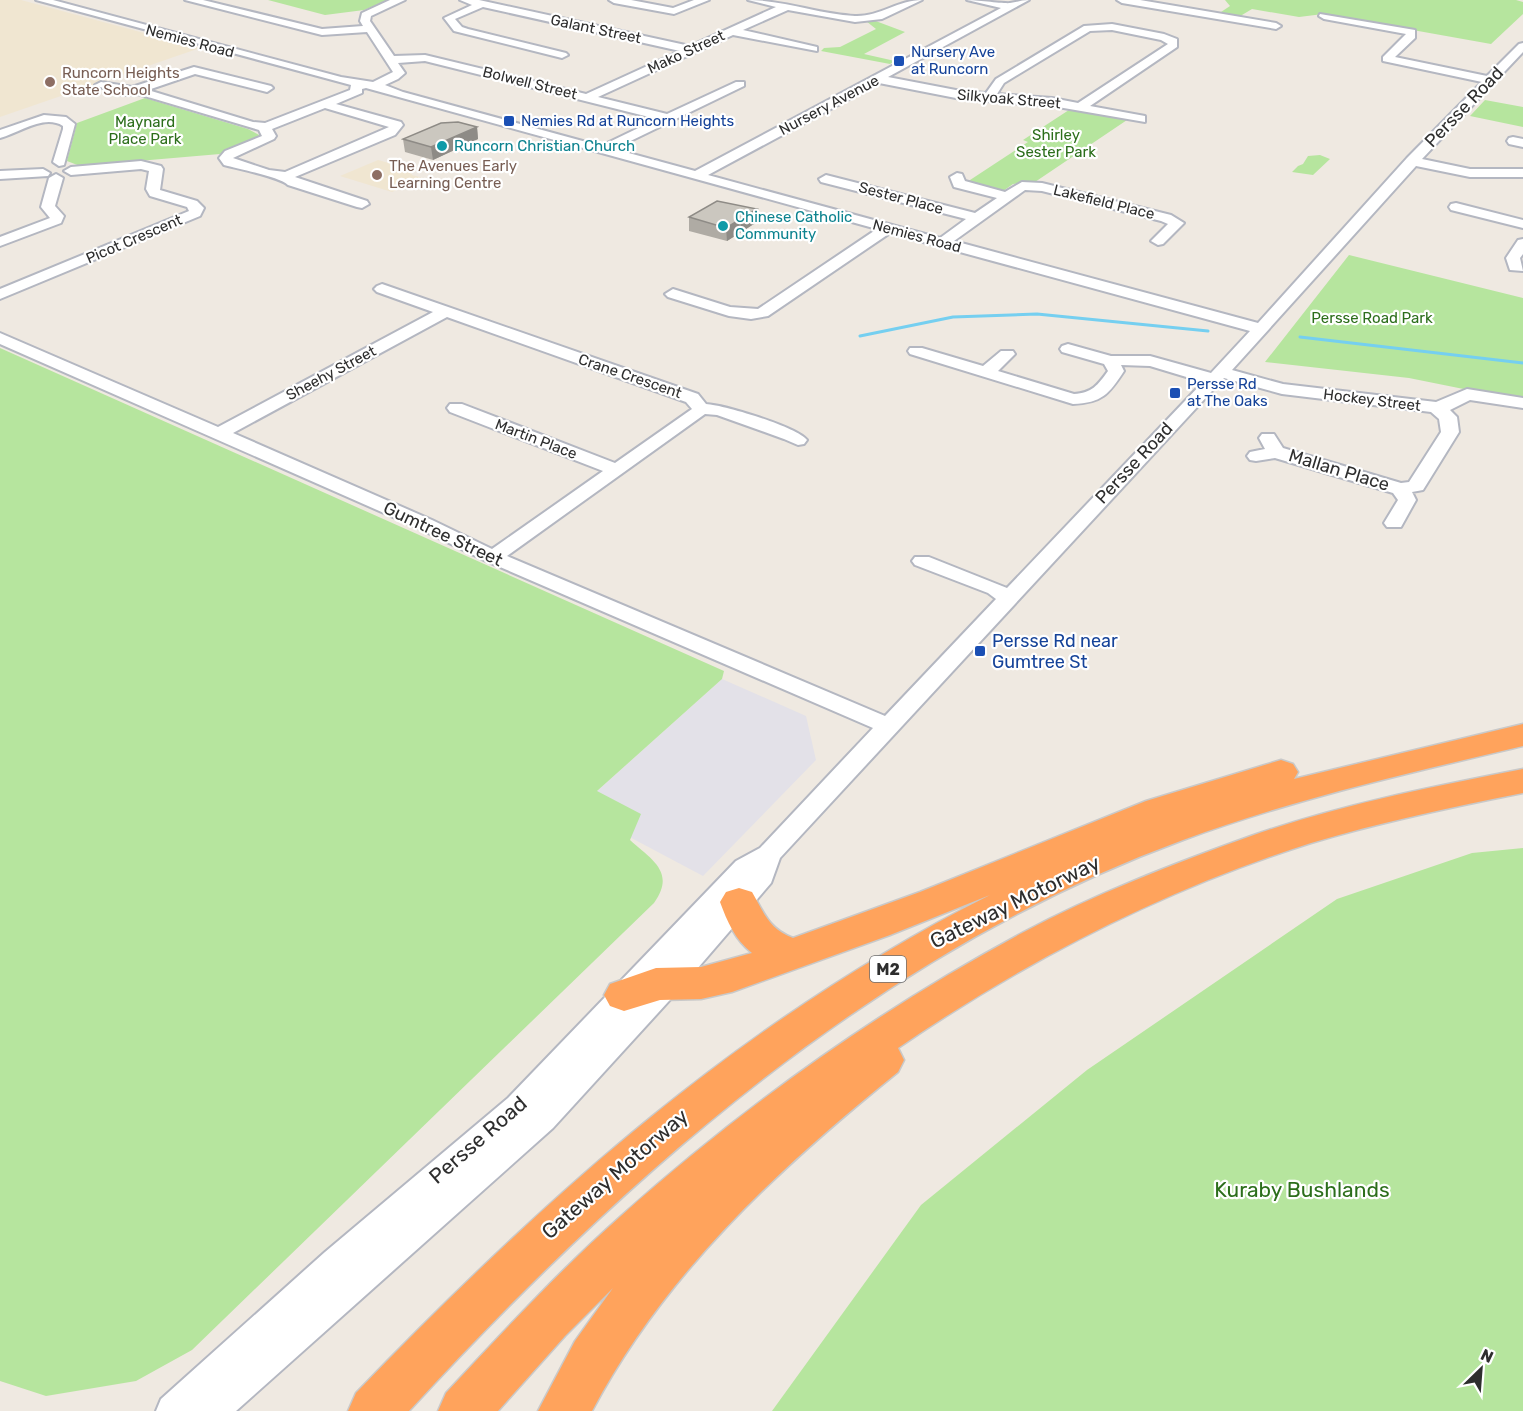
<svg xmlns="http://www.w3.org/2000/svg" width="1523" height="1411" font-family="Rubik,sans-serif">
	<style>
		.industrial { fill: #e3e1e8 }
		.education { fill: #f0e6d1 }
		.green { fill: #b6e59e }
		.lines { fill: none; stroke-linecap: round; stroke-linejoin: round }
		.stream { stroke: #75cff0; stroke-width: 3 }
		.minor-casing { stroke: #b4b7c1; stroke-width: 4 }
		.highway-casing { stroke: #c9c9c9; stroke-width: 3 }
		.minor { fill: #fff; fill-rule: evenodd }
		.highway { fill: #ffa35c; fill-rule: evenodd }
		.wall { fill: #afaba4 }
		.shaded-wall { fill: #8e8b86 }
		.building { fill: #cbc7bf; stroke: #8e8b86; stroke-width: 1.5 }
		.transit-dot { fill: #1a4fb4; stroke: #fff; stroke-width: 2 }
		.education-dot { fill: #8d6e63; stroke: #fff; stroke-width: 2 }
		.culture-dot { fill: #0f9aa8; stroke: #fff; stroke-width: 2 }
		.labels { text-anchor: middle; stroke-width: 4.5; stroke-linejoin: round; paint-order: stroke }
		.far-street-label { font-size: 15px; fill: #2e2e2e; stroke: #fff }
		.far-transit-label { font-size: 15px; fill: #164399; stroke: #fff; text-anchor: start }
		.far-education-label { font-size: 15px; fill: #785e54; stroke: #fff; text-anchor: start }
		.far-park-label { font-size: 15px; fill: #2c6e1b; stroke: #fff }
		.far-culture-label { font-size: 15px; fill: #0d838f; stroke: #fff; text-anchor: start }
		.shield { fill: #fff; stroke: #6d6d6d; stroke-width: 1.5 }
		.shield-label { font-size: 16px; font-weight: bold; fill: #2e2e2e }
		.street-label { font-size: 18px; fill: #2e2e2e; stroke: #fff }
		.transit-label { font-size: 18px; fill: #164399; stroke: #fff; text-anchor: start }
		.near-street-label { font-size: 21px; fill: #2e2e2e; stroke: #fff }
		.near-park-label { font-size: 21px; fill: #2c6e1b; stroke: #fff }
	</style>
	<rect width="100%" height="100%" fill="#efe9e1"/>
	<path class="industrial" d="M722,679L806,716L816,760L703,876L622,833L597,791Z"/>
	<path class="education" d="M0,0H21L200,48L0,117Z
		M378,160L411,169L412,175L423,178L392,192L340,176Z"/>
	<path class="green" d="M268,0H388L364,10L325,15Z
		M1225,0H1516L1523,2V14L1491,44L1323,14L1299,17L1252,9L1237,18L1218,14L1230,6Z
		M873,20L905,32L864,54L895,61L890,64L821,51L824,48L840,47L876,29L866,21Z
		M145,98L248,129L263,137L220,154L80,166L67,161L77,123Z
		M1485,100L1523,107V127L1470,116Z
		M1072,108L1127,120L1035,182L1013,184L1003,191L967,182L1028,142L1023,140Z
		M1320,155L1330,159L1313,175L1292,172L1298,166L1303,164L1308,156Z
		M1349,255L1523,298V401L1409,378L1265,362Z
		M0,348L724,671L722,679L597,791L641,814L630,840C652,860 676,872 654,903L192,1350L136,1381L46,1396L0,1381Z
		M1523,848V1411H772L921,1205L1087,1070L1337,899L1472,853Z"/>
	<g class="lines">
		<path class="stream" d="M860,336L953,317L1037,314L1208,331
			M1300,337L1523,363"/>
		<g class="minor-casing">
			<path id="minor" d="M36,0H53L341,77L373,82L393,72L367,32L322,35L185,0H203L322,29L363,26L360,21L362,13L390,0H405L371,16L370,21L394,56L425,55L586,94L680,51L483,7L455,19L462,27L468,29L566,53L568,55L562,58L454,31L444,18L472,5L460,0H479L690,46L776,7L748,0C784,0 818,14 855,16C879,17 898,0 922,0L882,19L855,22L788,10L743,30L817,47V51L733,35L598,97L667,114L736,82H744V86L614,149L695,171L1001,8L967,0C976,0 1006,4 1010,3C1017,2 1022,0 1029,0L888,77L961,91L986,93L996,79L1084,26L1112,24L1164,34L1177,39V47L1090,106L1145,116V122L1052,106L961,99L879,83L708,175L940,238L966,219L821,182L819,179L826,175L975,213L997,198L954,187L950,177L957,173L962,174L965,181L1005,192L1022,182L1042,183L1171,215L1184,223L1163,244L1158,245L1151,241L1168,224L1161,221L1042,191L1025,190L954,241L1258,323L1407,158L1482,82L1383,61V57L1406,34L1324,19L1319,16L1320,14L1415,30V38L1395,57L1487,76L1519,44L1523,43V52L1422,159L1470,169H1523V177H1470L1416,166L1232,370L1283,384L1436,402L1467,389L1523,398V408L1470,400L1450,410L1457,417L1459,432L1423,490L1412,492L1416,500L1401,527H1387L1384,523L1398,500L1393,493L1275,458L1256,461L1250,460L1247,456L1250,452L1265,449L1259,438L1262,434H1274L1283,448L1401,483L1409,482L1441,432L1439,419L1431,412L1282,394L1224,378L780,858L771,883L678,991L553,1128L236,1411H156L161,1399L325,1252L508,1098L736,861L760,848L873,728L486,561L418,528L0,344V333L218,427L433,312L377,292L374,289L377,286L382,284L698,394L706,404C724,405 797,427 807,440L804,444L798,445L784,439L717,415L705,414L507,556L885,716L996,599L988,593L915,565L912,561L915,557H929L1007,588L1203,382L1150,366L1121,365L1124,371C1109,394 1102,403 1073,404L910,354L908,351L910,348H922L983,366L1001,351H1013L1015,354L998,371L1074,394C1092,393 1098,385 1108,371L1104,364L1062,352L1060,349L1062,346L1068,344L1111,356H1150L1211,373L1250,331L890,233L768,316L751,319L729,316L668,297L665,294L673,289L730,307L758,309L877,229L366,88L362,89V93L336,104L401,122L403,125L395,135L295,177L367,201L369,204L362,208L357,207L288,185C280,177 239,169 224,165L219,158L225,151L262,136L259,130L138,94L122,95L95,85L101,82L132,87L194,67L271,86L273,88L267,92L195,74L148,90L253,122L265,123L350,90L351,85ZM1112,30L1161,40L1168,44L1078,103L1052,98L997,94L1004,83L1090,31ZM425,61L657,119L601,146L403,92L385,85L398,79L405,73L398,63ZM325,108L389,127L285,172L269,170L233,158L274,139L276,136L272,129ZM447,317L686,402L692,409L615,463L462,404H450L447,408L450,412L603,471L492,549L432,520L233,433Z
				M609,0H631L673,8L694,0H709L674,14L614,3Z
				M1117,0H1140L1276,23L1281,26L1276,29L1122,3Z
				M44,115L66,117L75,124L64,165L59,166L53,162L63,129V126C44,114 19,133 0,138V130Z
				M1513,137L1523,139V147L1509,144L1507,141L1509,138Z
				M141,161L161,166L163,169L160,190L197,201L204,208L200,216L0,299V289L189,211L187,207L150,196L146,189L149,171L141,169L71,175L64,171L71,167Z
				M43,169L50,173L48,176L0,179V171Z
				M56,174L63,178L55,206L64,216L61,223L0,246V237L50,218L41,207L49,178Z
				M1456,203L1523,220V228L1451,210L1449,207L1451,204Z
				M1523,239V254L1520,258L1523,271L1510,270L1506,258L1518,240Z"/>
		</g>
		<g class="highway-casing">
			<path id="highway" d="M1523,724V746C1409,773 1294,799 1183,840C876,953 627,1174 409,1411H348L356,1393C548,1194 741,1021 990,895L890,935L732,992L701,999L660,1000L624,1011L610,1006L604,995L610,984L656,968L701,967L752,953C735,940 727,921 720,902L726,892L739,888L752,892C764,913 769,929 793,938L920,892L1146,801L1281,760L1293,764L1298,772L1294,779Z
				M1523,769V793C1452,807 1381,822 1311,843C1165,889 1025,961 898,1048L904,1060L898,1072C778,1169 665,1273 592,1411H538L575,1341L613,1288L565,1336L498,1411H438L446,1393C503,1332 559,1271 621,1216C743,1107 877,1011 1022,933C1095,894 1173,864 1251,836C1339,805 1431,787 1523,769Z"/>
		</g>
		<use href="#minor" class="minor"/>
		<use href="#highway" class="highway"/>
	</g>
	<path class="wall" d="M477,127L478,139L433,160L405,152L403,139Z
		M757,209V222L727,241L689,231V217Z"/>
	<path class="shaded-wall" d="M477,127L478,139L433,160L431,147Z
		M757,209V222L727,241L726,228Z"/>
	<path class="building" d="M458,122L477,127L431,147L403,139L441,123Z
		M717,201L757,209L726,228L689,217Z"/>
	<g class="transit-dot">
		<rect x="893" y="55" width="12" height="12" rx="3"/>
		<rect x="503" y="115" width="12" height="12" rx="3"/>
		<rect x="1169" y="387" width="12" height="12" rx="3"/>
		<rect x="974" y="645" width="12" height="12" rx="3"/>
	</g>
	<g class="education-dot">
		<circle cx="50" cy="82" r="6"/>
		<circle cx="377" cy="175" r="6"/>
	</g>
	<g class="culture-dot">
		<circle cx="442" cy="146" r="6"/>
		<circle cx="723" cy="226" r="6"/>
	</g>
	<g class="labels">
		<g class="far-street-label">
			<text transform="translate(596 29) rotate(12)" y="5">Galant Street</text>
			<text transform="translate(190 41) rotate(15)" y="5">Nemies Road</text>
			<text transform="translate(686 52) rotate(-25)" y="5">Mako Street</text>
			<text transform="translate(530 83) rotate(14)" y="5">Bolwell Street</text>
			<text transform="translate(1009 99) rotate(5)" y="5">Silkyoak Street</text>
			<text transform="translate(829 105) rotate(-28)" y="5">Nursery Avenue</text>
			<text transform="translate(901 198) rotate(15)" y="5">Sester Place</text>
			<text transform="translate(1104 202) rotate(14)" y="5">Lakefield Place</text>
			<text transform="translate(917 236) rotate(15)" y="5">Nemies Road</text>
			<text transform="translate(134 239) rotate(-23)" y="5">Picot Crescent</text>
			<text transform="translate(331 373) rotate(-28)" y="5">Sheehy Street</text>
			<text transform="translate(630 376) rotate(19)" y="5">Crane Crescent</text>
			<text transform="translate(1372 400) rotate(7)" y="5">Hockey Street</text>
			<text transform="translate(536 439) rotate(21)" y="5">Martin Place</text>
		</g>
		<g class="far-transit-label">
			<text x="911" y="57">Nursery Ave<tspan x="911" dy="17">at Runcorn</tspan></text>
			<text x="521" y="126">Nemies Rd at Runcorn Heights</text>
			<text x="1187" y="389">Persse Rd<tspan x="1187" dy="17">at The Oaks</tspan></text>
		</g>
		<g class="far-education-label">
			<text x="62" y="78">Runcorn Heights<tspan x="62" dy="17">State School</tspan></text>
			<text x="389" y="171">The Avenues Early<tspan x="389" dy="17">Learning Centre</tspan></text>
		</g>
		<g class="far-park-label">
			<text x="145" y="127">Maynard<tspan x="145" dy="17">Place Park</tspan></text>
			<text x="1056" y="140">Shirley<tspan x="1056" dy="17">Sester Park</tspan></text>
			<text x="1372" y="323">Persse Road Park</text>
		</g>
		<g class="far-culture-label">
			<text x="454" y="151">Runcorn Christian Church</text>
			<text x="735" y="222">Chinese Catholic<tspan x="735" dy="17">Community</tspan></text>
		</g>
		<rect class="shield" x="870" y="956" width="36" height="26" rx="4.5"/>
		<g class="shield-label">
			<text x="888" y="975">M2</text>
		</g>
		<g class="street-label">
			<text transform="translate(1464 107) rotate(-46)" y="6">Persse Road</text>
			<text transform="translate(1134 463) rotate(-47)" y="6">Persse Road</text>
			<text transform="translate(1339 470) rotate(17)" y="6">Mallan Place</text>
			<text transform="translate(443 534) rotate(25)" y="6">Gumtree Street</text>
		</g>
		<g class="transit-label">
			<text x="992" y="647">Persse Rd near<tspan x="992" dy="21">Gumtree St</tspan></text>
		</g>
		<g class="near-street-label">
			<text transform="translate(1015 902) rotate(-26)" y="7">Gateway Motorway</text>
			<text transform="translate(478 1140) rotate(-41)" y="7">Persse Road</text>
			<text transform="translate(615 1174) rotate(-41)" y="7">Gateway Motorway</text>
		</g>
		<g class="near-park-label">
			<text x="1302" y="1197">Kuraby Bushlands</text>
		</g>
	</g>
	<g transform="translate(1481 1369) rotate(25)" stroke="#ffffff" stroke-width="4.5" paint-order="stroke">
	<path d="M0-4.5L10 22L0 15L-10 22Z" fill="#2e2e2e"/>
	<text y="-9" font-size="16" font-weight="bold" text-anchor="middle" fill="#2e2e2e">N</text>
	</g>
</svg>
